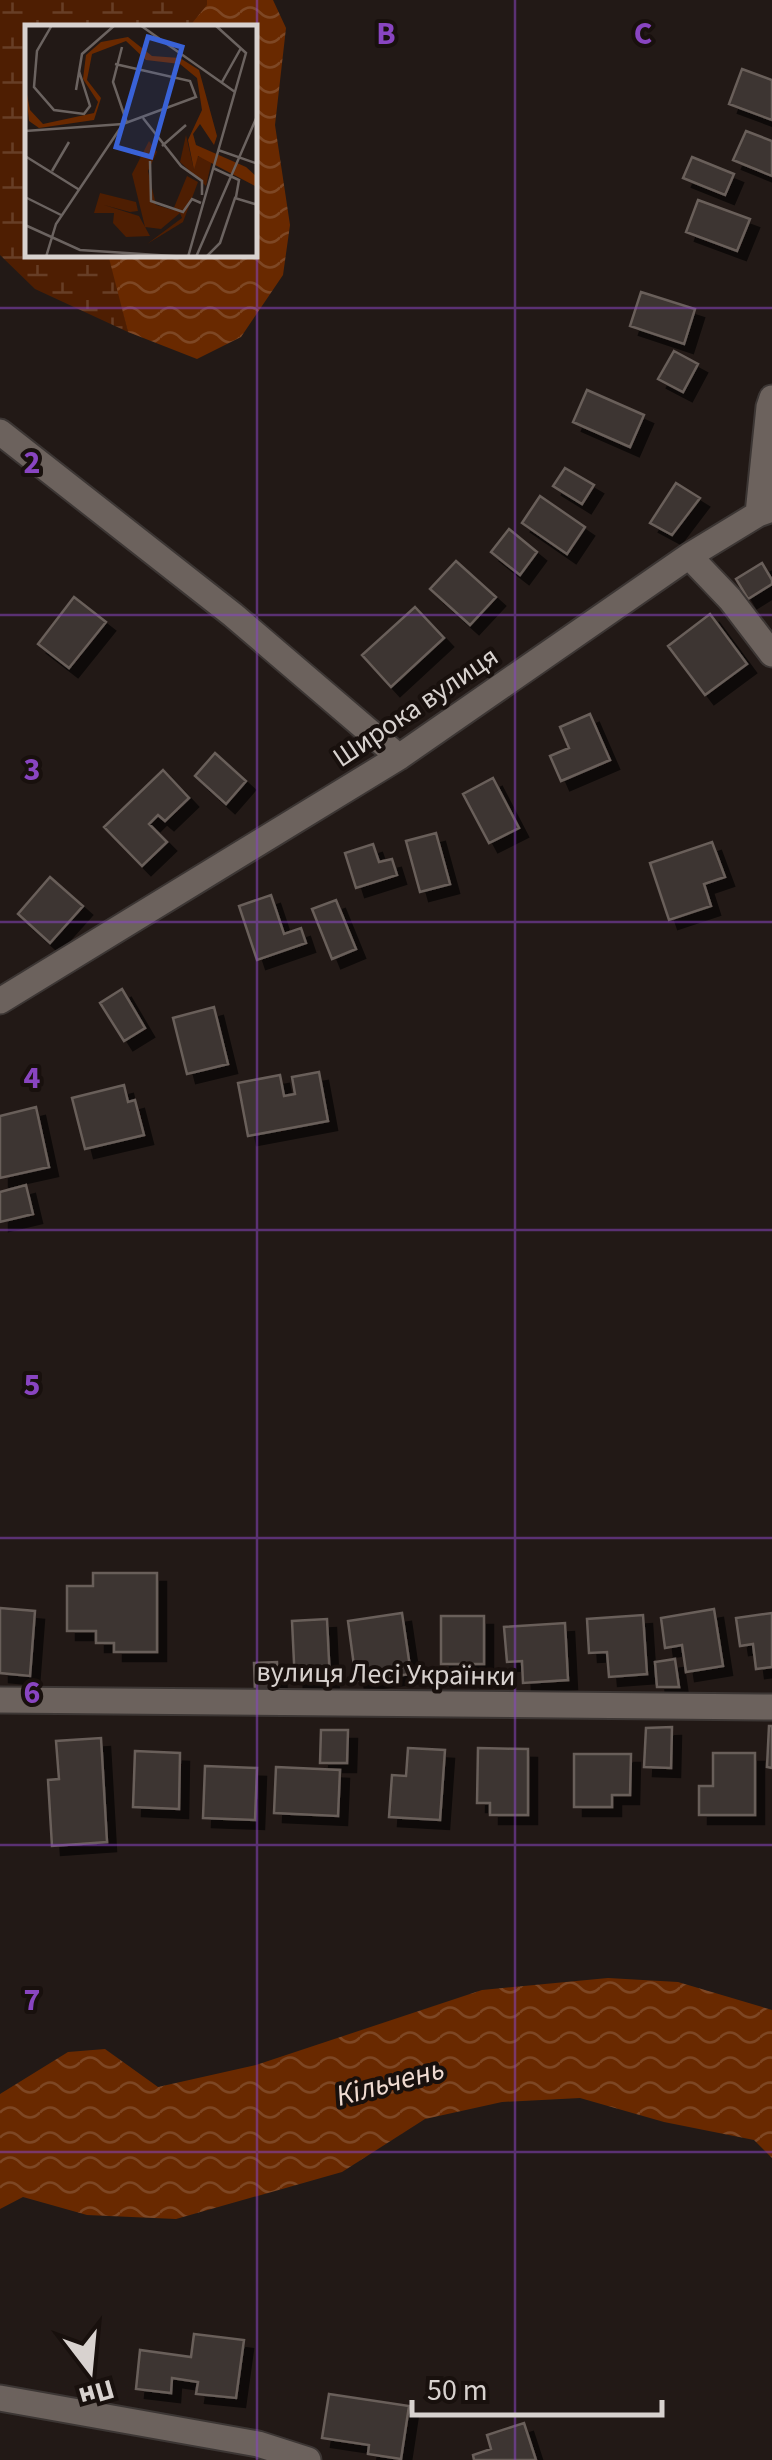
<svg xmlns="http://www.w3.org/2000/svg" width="772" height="2460" font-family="'Source Sans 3',sans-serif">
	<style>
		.wetland { fill: url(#wetland-marsh) }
		.water { fill: url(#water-waves) }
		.building { fill: #3d3430; stroke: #695f5a; stroke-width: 2.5; filter: url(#shadow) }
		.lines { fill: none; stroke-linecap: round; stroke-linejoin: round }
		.minor-casing { stroke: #3c3634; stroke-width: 29 }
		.minor { stroke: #6c625d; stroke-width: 25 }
		.grid { fill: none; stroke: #8945c1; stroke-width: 2.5; stroke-opacity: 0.55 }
		.labels { text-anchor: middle; stroke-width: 8; stroke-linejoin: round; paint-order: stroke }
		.street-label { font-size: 28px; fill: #d8d2cf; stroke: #18100d }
		.water-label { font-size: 30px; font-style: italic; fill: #f0dbd1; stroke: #18100d }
		.inset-road { fill: none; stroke: #6b6360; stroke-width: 2.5 }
		.view { fill: #3962d7; fill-opacity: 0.15; stroke: #3962d7; stroke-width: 5 }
		.inset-edge { fill: none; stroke: #d8d2cf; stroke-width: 5 }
		.grid-label { font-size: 32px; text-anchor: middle; font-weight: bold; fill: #8945c1; stroke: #18100d; stroke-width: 8; stroke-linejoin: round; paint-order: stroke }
	</style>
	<defs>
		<pattern id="wetland-marsh" width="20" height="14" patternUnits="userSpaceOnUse" patternTransform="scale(2.5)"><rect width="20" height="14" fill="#4e1e02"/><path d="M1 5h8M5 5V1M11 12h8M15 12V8" fill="none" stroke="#673e26"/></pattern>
		<pattern id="water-waves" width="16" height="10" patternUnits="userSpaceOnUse" patternTransform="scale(2.5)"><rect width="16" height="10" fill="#692900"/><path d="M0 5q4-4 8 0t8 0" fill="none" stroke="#7e4724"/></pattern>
		<filter id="shadow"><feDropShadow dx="9" dy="9" stdDeviation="0" flood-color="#0009"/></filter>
	</defs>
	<rect width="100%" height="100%" fill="#221916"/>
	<path class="wetland" d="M0,0H207L208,5L192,23L172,27L28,28V255H110L128,332L35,289L0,255Z"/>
	<path class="water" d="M207,0H273L286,28L275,125L290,225L283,275L241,337L197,359L128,332L109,258L110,255H255V28L172,27L192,23L207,5Z
		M608,1978L678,1982L772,2010V2158L754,2140L664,2122L580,2098L502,2102L425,2119L342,2172L176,2219L87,2215L23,2197L0,2209V2094L68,2052L105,2049L158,2087L256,2065L482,1990Z"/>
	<path class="building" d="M742,69L772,80V120L729,104Z
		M746,131L772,141V176L733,160Z
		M692,157L734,174L725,195L683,178Z
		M698,200L750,219L737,251L686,232Z
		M641,292L695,309L684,344L630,326Z
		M674,351L698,364L683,392L658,379Z
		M587,390L644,415L630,447L573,422Z
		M565,468L594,485L582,504L553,486Z
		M676,483L700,498L672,535L650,523Z
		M540,496L585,527L567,554L522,523Z
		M509,529L537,552L520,575L491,552Z
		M456,561L496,597L470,625L430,589Z
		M762,563L772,580V584L748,599L736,579Z
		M74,597L106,622L69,668L38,644Z
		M415,607L444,638L391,687L362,655Z
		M710,614L747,664L705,695L668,646Z
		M590,714L610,760L561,781L550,756L569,748L560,727Z
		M215,753L246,781L226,804L195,776Z
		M163,770L189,798L165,821L158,815L149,824L167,842L142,866L104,827Z
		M493,778L519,828L489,843L463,794Z
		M436,833L450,884L420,892L406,841Z
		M712,842L725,877L704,884L711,906L669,920L650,863Z
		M373,844L379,862L392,859L397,875L356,888L345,853Z
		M50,877L83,906L50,943L18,914Z
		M271,895L284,934L301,928L306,943L257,960L239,906Z
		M336,900L356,949L332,959L312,909Z
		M122,989L145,1028L124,1041L100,1003Z
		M214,1007L228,1064L187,1074L173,1018Z
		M319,1072L328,1121L248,1136L238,1083L280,1075L284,1096L295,1094L292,1077Z
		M124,1085L128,1102L135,1100L144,1135L85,1149L72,1098Z
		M36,1107L49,1167L0,1178V1116Z
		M26,1185L33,1214L0,1222V1192Z
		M93,1573H157V1652H114V1643H96V1631H67V1586H93Z
		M0,1608L35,1611L30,1676L0,1673Z
		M714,1609L723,1666L686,1672L682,1645L665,1648L661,1618Z
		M402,1613L411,1674L356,1681L348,1621Z
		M772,1613V1667L756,1669L753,1644L740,1646L736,1618Z
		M643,1615L647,1674L609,1677L607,1652L589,1653L587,1619Z
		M441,1616H484V1664H441Z
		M327,1619L330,1682L295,1683L292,1621Z
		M565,1623L568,1680L523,1683L522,1661L507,1662L504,1627Z
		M675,1659L679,1687H657L655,1662Z
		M277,1662L278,1692L255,1693L254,1663Z
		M769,1726H772V1768L767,1767Z
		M672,1727L671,1768L644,1767L646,1728Z
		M321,1730H348L347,1763H320Z
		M101,1738L107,1842L52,1846L48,1780L59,1779L56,1741Z
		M408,1748L445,1750L440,1820L389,1817L392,1775L406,1776Z
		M478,1748L528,1749V1815H490V1803H477Z
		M135,1751L180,1753L179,1809L133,1807Z
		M713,1753H755V1815H699V1786H713Z
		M574,1754H631L630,1795H612V1807H574Z
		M205,1766L257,1768L255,1820L203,1818Z
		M276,1767L340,1770L338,1816L274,1813Z
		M194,2334L244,2340L236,2398L196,2394L198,2382L172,2378L171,2393L136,2389L140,2350L191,2357Z
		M329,2394L409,2406L401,2459L368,2454L369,2445L322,2438Z
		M524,2423L536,2460H474L473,2455L491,2449L487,2435Z"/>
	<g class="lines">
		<g class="minor-casing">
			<path id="minor" d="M0,432L233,615L399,757
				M758,514L769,407L772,398
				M689,556L730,599L772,654
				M0,1001L399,757L689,556L758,514L772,509
				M0,1700L772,1707
				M0,2398L258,2444L308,2460"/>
		</g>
		<use href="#minor" class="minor"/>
	</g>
	<path class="grid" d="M257,0V2460M515,0V2460M0,308H772M0,615H772M0,922H772M0,1230H772M0,1538H772M0,1845H772M0,2152H772"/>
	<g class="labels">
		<g class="street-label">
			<text transform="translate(415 706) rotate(-34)" y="10">Широка вулиця</text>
			<text transform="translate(386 1673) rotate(1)" y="10">вулиця Лесі Українки</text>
		</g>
		<g class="water-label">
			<text transform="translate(390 2082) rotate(-15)" y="10">Кільчень</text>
		</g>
	</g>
	<g transform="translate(25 25)">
		<rect width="232" height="232" fill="#221916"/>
		<path d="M161,110L169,145L171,131L187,135L181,161L155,137Z" fill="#4e1e02"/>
		<path d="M124,116L132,127L123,146L131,180L148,185L162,151L173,157L158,197L122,219L157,193L155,188L136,204L120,202L107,149ZM75,168L111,177L113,186L105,187L79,180L114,191L125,211L101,212L88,198L89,188H69Z" fill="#4e1e02"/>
		<path d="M103,12L127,31L155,33L174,45L192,111L189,120L175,99L168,109L171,120L221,142L232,152V162L173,131L169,145L163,115L177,85L172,53L155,39L121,35L101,16L67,29L62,55L76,73L69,95L14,103L4,96L0,59L5,85L18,99L69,88L73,77L58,54L61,30L76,17Z" fill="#692900"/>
		<path class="inset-road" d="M27,0L12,26L9,62L29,85L59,89L65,81L54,46M115,0L210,67M97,22L88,57L102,98M197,57L216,23M51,65L57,29L90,0M118,93L156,141L177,156V170M0,106L98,99L171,72L165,56L90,39M137,121L161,100M193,125L233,139M0,131L53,164M125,136L126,176L158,187L167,174L176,178M188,143L214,155L211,172M27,146L44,117M0,172L36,190M0,200L55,225L163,232M21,232L31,199L98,99M163,232L221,28L190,0M171,232L233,89M181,232L195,218L210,173L233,180"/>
		<path class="view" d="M123,12L157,22L126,132L91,122Z"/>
		<rect width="232" height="232" class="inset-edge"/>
	</g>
	<g class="grid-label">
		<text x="386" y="44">B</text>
		<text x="643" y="44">C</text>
		<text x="32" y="473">2</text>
		<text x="32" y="780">3</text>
		<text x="32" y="1088">4</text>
		<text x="32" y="1395">5</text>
		<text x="32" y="1703">6</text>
		<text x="32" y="2010">7</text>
	</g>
	<g transform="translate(90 2370) rotate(164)" stroke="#18100d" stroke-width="8" paint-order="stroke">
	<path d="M0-8L18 38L0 25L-18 38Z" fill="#d8d2cf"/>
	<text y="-15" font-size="28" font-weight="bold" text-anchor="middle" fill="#d8d2cf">Пн</text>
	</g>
	<path d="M412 2400v15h250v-15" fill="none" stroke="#d8d2cf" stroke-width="5"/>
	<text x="427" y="2400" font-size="30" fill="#d8d2cf" stroke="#18100d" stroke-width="8" paint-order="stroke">50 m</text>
</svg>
